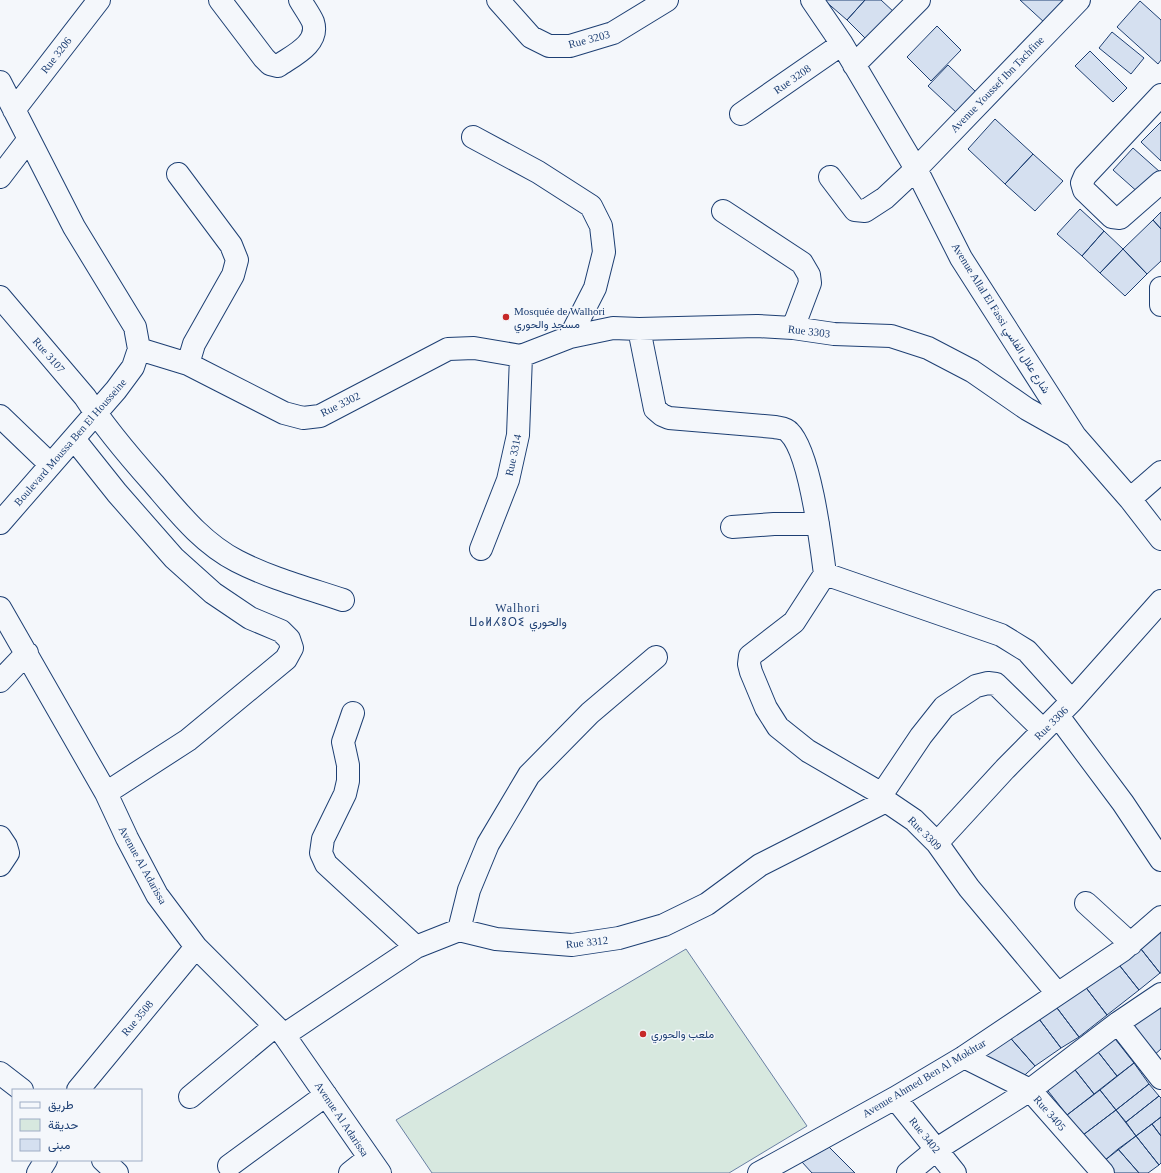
<svg xmlns="http://www.w3.org/2000/svg" width="1161" height="1173" font-family="'Times New Roman',Vazirmatn,'Noto Sans Tifinagh',serif">
	<style>
		.park { fill: #d7e8df; stroke: #687fa3 }
		.building { fill: #d5e0f0; stroke: #1d3f73 }
		.lines { fill: none; stroke-linecap: round; stroke-linejoin: round }
		.minor-casing { stroke: #1d3f73; stroke-width: 24 }
		.minor { stroke: #f4f7fb; stroke-width: 22 }
		.poi-dot { fill: #c62828; stroke: #f4f7fb; stroke-width: 1.5 }
		.labels { text-anchor: middle; stroke-width: 3; stroke-linejoin: round; paint-order: stroke }
		.street-label { font-size: 11px; fill: #1d3f73; stroke: #f4f7fb }
		.poi-label { font-size: 11px; fill: #1d3f73; stroke: #f4f7fb; text-anchor: start }
		.neighbourhood-label { font-size: 12px; letter-spacing: 1px; fill: #1d3f73; stroke: #f4f7fb }
	</style>
	<rect width="100%" height="100%" fill="#f4f7fb"/>
	<path class="park" d="M686,949L807,1126L729,1173H432L396,1120Z"/>
	<path class="building" d="M824,0H865L847,20Z
		M865,0H881L895,13L869,42L847,20Z
		M1020,0H1066L1045,23Z
		M1140,1L1161,20V60L1158,64L1117,27Z
		M937,26L961,50L931,81L907,57Z
		M1112,32L1144,58L1131,74L1099,48Z
		M1090,51L1127,88L1113,102L1075,66Z
		M948,65L977,93L957,113L928,86Z
		M995,119L1033,154L1005,184L968,149Z
		M1161,122V161L1141,142Z
		M1133,148L1160,172L1140,194L1113,170Z
		M1033,154L1063,181L1035,211L1005,184Z
		M1080,209L1104,231L1082,256L1057,234Z
		M1161,212V229L1153,220Z
		M1153,220L1161,229V261L1147,274L1123,249Z
		M1104,231L1123,249L1100,273L1082,256Z
		M1123,249L1147,274L1125,296L1100,273Z
		M1161,925V973H1160L1137,944Z
		M1137,944L1160,973L1139,990L1116,961Z
		M1116,961L1139,990L1107,1015L1084,985Z
		M1084,985L1107,1015L1079,1037L1054,1004Z
		M1161,1003V1049L1153,1056L1130,1028Z
		M1054,1004L1079,1037L1061,1048L1036,1015Z
		M1036,1015L1061,1048L1035,1066L1006,1033Z
		M1006,1033L1035,1066L1019,1080L980,1056Z
		M1112,1035L1134,1063L1117,1076L1095,1048Z
		M1095,1048L1117,1076L1094,1094L1072,1066Z
		M1134,1063L1149,1084L1116,1110L1100,1090Z
		M1072,1066L1094,1094L1067,1115L1045,1087Z
		M1149,1084L1159,1096L1126,1122L1116,1110Z
		M1100,1090L1116,1110L1083,1135L1067,1115Z
		M1159,1096L1161,1098V1117L1136,1136L1126,1122Z
		M1116,1110L1136,1136L1104,1161L1083,1135Z
		M1161,1117V1136L1152,1124Z
		M1152,1124L1161,1136V1163L1159,1165L1136,1136Z
		M1136,1136L1159,1165L1148,1173H1139L1118,1149Z
		M829,1147L855,1173H812L802,1162Z
		M1118,1149L1139,1173H1113L1104,1161Z"/>
	<g class="lines">
		<g class="minor-casing">
			<path id="minor" d="M220,0L264,58L270,64L278,66C292,56 320,44 313,22C310,15 304,7 300,0
				M498,0L531,37L549,46H570L613,33L667,0
				M812,0L842,44L916,169L961,258L1075,436L1130,499L1161,539
				M854,65L919,0
				M0,82L74,227L135,327L139,349L133,367L116,390L0,523
				M1161,95L1085,176L1082,183L1084,190L1112,217L1120,218L1161,182
				M14,110L99,0
				M741,114L842,44
				M473,137L538,172L591,206L601,226L604,252L595,288L570,337
				M178,174L231,245L237,260L233,275L194,344L188,364
				M0,177L29,139
				M830,177L855,210L865,211L885,198L916,169L1079,0
				M723,211L802,263L809,275L810,283L793,328
				M1161,288V305
				M0,297L85,397C105,428 129,456 153,483C178,512 202,543 237,561C270,578 307,588 343,600
				M639,329L655,409L662,415L669,418L775,427C779,428 786,428 789,432C810,452 821,543 825,574
				M139,349L188,364L284,413L303,418L320,416L448,349L474,348L521,356L570,337L613,328L639,329L757,326L793,328L834,334L891,336L928,348L972,371L1027,409L1075,436
				M0,416L50,464
				M74,439L117,493L174,558L213,593L250,618L281,631L289,639L292,648L286,659L188,740L106,793
				M1130,499L1161,472
				M732,527L774,524H818
				M481,549L508,480L518,435L521,356
				M0,608L106,793L127,838L157,895L196,947L284,1035L380,1173
				M0,681L27,653
				M353,713L343,742L348,765V781L345,794L323,839L321,853L326,864L416,947
				M1058,716L1123,803L1161,860
				M882,794L921,736L944,707L976,686L988,683L996,684L1043,730
				M0,837L6,846L8,853L0,865
				M937,843L1005,769L1072,701L1161,601
				M1086,903L1131,944
				M459,930L469,890L488,844L529,775L590,713L656,657
				M1057,993L969,888L937,843L914,820L886,801L882,794L808,751L778,727L766,708L751,672L749,664L750,656L794,622L825,574L1001,635L1027,651L1072,701
				M1118,1023L1161,1078
				M284,1035L416,947L459,930L496,939L572,945L619,938L664,925L707,904L760,865L886,801
				M964,1057L1030,1090L1103,1173
				M0,1073L22,1090
				M78,1090L196,947
				M190,1097L275,1026
				M895,1098L955,1173
				M103,1160L117,1173
				M229,1166L326,1095
				M38,1173L46,1160
				M350,1173L369,1158
				M759,1173L895,1098L964,1057L1123,950L1161,917
				M908,1173L937,1149L1030,1090L1118,1023L1161,994"/>
		</g>
		<use href="#minor" class="minor"/>
	</g>
	<g class="poi-dot">
		<circle cx="506" cy="317" r="4"/>
		<circle cx="643" cy="1034" r="4"/>
	</g>
	<g class="labels">
		<g class="street-label">
			<text transform="translate(589 39) rotate(-15)" y="4">Rue 3203</text>
			<text transform="translate(56 55) rotate(-52)" y="4">Rue 3206</text>
			<text transform="translate(792 79) rotate(-35)" y="4">Rue 3208</text>
			<text transform="translate(997 84) rotate(-46)" y="4">Avenue Youssef Ibn Tachfine</text>
			<text transform="translate(1001 318) rotate(58)" y="4">Avenue Allal El Fassi شارع علال الفاسي</text>
			<text transform="translate(809 331) rotate(7)" y="4">Rue 3303</text>
			<text transform="translate(49 355) rotate(49)" y="4">Rue 3107</text>
			<text transform="translate(340 404) rotate(-26)" y="4">Rue 3302</text>
			<text transform="translate(70 442) rotate(-49)" y="4">Boulevard Moussa Ben El Housseine</text>
			<text transform="translate(513 455) rotate(-78)" y="4">Rue 3314</text>
			<text transform="translate(1051 723) rotate(-45)" y="4">Rue 3306</text>
			<text transform="translate(925 833) rotate(45)" y="4">Rue 3309</text>
			<text transform="translate(143 865) rotate(61)" y="4">Avenue Al Adarissa</text>
			<text transform="translate(587 942) rotate(-6)" y="4">Rue 3312</text>
			<text transform="translate(137 1018) rotate(-50)" y="4">Rue 3508</text>
			<text transform="translate(924 1078) rotate(-31)" y="4">Avenue Ahmed Ben Al Mokhtar</text>
			<text transform="translate(1050 1113) rotate(49)" y="4">Rue 3405</text>
			<text transform="translate(342 1119) rotate(56)" y="4">Avenue Al Adarissa</text>
			<text transform="translate(925 1135) rotate(51)" y="4">Rue 3402</text>
		</g>
		<g class="poi-label">
			<text x="514" y="315">Mosquée de Walhori<tspan x="514" dy="13">مسجد والحوري</tspan></text>
			<text x="651" y="1038">ملعب والحوري</text>
		</g>
		<g class="neighbourhood-label">
			<text x="518" y="612">Walhori<tspan x="518" dy="14">ⵡⴰⵍⵃⵓⵔⵉ والحوري</tspan></text>
		</g>
	</g>
	<rect x="12" y="1089" width="130" height="72" fill="#f4f7fb" stroke="#9eadc5"/>
	<rect x="20" y="1102" width="20" height="6" fill="#f4f7fb" stroke="#9eadc5"/>
	<text x="48" y="1109" font-size="12" fill="#1d3f73">طريق</text>
	<rect x="20" y="1119" width="20" height="12" fill="#d7e8df" stroke="#9eadc5"/>
	<text x="48" y="1129" font-size="12" fill="#1d3f73">حديقة</text>
	<rect x="20" y="1139" width="20" height="12" fill="#d5e0f0" stroke="#9eadc5"/>
	<text x="48" y="1149" font-size="12" fill="#1d3f73">مبنى</text>
</svg>
